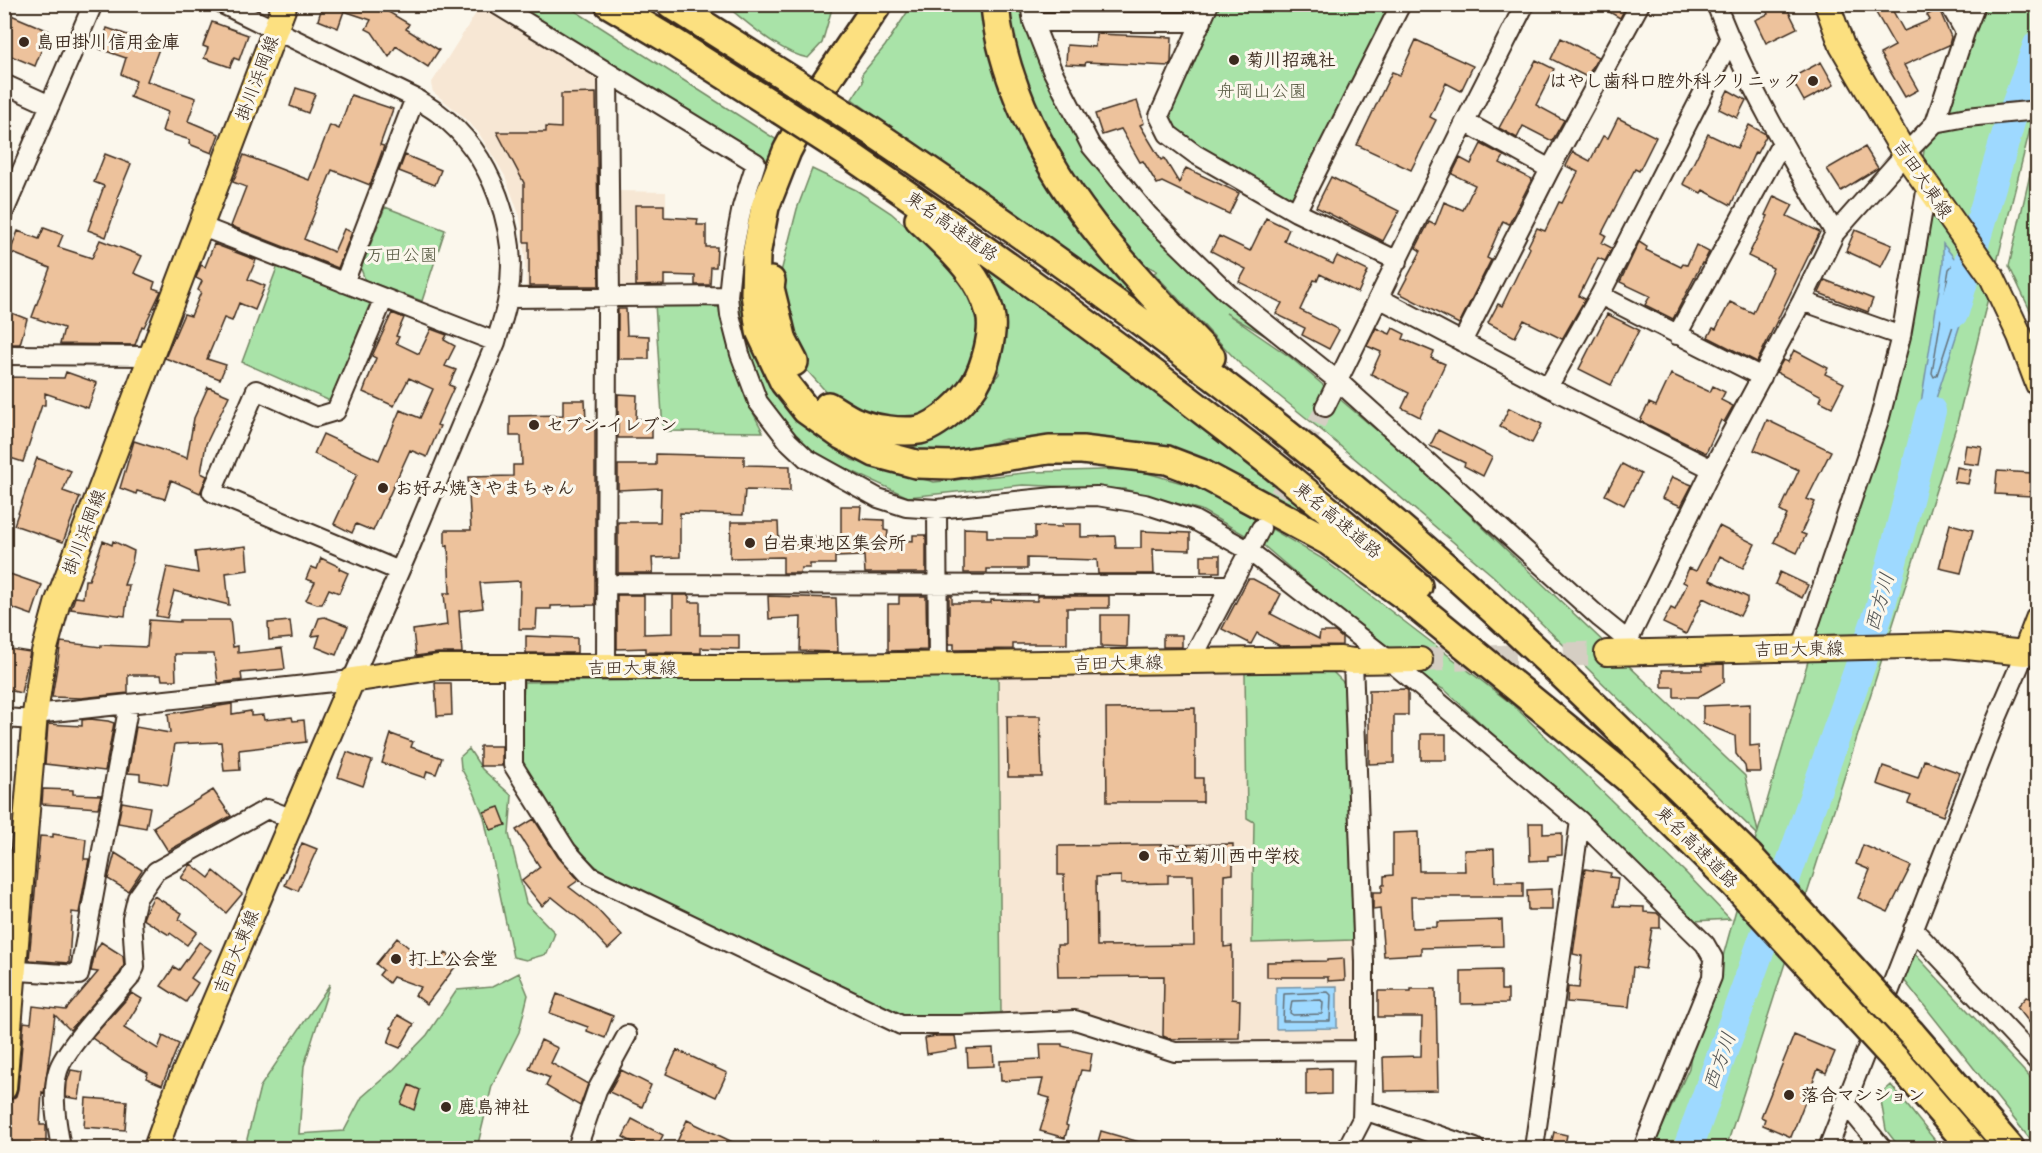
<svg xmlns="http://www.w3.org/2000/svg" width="2042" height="1153" font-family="'Architects Daughter','Klee One',sans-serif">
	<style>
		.built { fill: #f7e7d4 }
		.green { fill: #a9e3a8; stroke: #728663; stroke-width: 1.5 }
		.water { fill: #9ed9ff; stroke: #7693a5; stroke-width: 1.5 }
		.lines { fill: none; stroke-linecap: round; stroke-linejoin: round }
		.shore { stroke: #637078; stroke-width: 1.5 }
		.river { stroke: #9ed9ff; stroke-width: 30 }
		.building { fill: #edc29c; stroke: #3b2a1e; stroke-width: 1.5; fill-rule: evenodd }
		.minor-tunnel { stroke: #d5cec3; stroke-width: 18; stroke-dasharray: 18 9; stroke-linecap: butt }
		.major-tunnel { stroke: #d5cec3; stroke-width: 24; stroke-dasharray: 24 12; stroke-linecap: butt }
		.minor-casing { stroke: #3b2a1e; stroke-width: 22 }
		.major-casing { stroke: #3b2a1e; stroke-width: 28 }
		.highway-casing { stroke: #3b2a1e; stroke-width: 32 }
		.minor { stroke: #fbf7ec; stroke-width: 18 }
		.major { stroke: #fce080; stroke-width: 24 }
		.highway { stroke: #fce080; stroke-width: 27 }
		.highway-bridge-casing { stroke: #3b2a1e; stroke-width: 32; stroke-linecap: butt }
		.highway-bridge { stroke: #fce080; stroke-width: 27 }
		.poi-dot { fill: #3b2a1e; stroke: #fbf7ec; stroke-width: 2 }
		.labels { text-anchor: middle; stroke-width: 6; stroke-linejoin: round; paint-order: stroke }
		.poi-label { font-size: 18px; font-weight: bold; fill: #3b2a1e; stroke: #fbf7ec; text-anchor: start }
		.street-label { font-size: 18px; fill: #3b2a1e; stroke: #fbf7ec }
		.park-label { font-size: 18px; fill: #565840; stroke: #fbf7ec }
		.water-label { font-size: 20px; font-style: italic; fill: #545656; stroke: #fbf7ec }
	</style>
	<rect width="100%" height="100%" fill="#fbf7ec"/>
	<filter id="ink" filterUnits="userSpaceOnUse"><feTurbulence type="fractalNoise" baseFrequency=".0167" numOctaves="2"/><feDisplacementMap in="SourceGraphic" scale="12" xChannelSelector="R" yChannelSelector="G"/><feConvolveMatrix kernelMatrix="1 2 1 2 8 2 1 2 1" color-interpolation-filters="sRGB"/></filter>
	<g filter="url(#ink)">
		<path class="built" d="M485,8L599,79L602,285L598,291H530L526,286L525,257L520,217L505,176L478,132L460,114L433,92L431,84L478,10Z
			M617,191L666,192V289H623L617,283Z
			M1333,672L1345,684L1356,1034L1350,1042L1175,1045L1071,1012L906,1016L604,873L592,864L582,853L525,769L523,761L522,738L524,682Z"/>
		<path class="green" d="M512,5H566L780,142L760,187L741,275L750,336L787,408L852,460L934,482L1034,472L1133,469L1203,489L1323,559L1513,705L1686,873L1730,919L1694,921L1445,690L1390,661L1334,606L1263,545L1201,510L1124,489L1023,485L908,497L812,453L763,396L739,340L733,277L761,156Z
			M725,5H833L822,43L808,58C780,53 748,23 725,5Z
			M912,5H992L1011,105L1158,320L852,99L863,82L862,74L885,46Z
			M1008,5H1026L1116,177L1290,350L1226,313L1290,357L1413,461L1745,776L1758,832L1885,398L1927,132L1965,32L1949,5H2037V101L1956,427L1726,1148H1653L1689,1068L1694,1036L1717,978L1757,834L1492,575L1326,434L1241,365L1154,273L1157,271L1142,263L1062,170L1025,91Z
			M1209,5H1396L1296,212L1195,154L1159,116Z
			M2037,144V325L2009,266Z
			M812,169L856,190L891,213L960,274L978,319L977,364L954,397L930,413L892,420L839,406L802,365L779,280L797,209Z
			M385,207L445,230L422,301L365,280L361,269Z
			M952,232L1124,366L1341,539L1228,473L1138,442L1005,439L938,458L857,434L965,414L999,374L1001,318Z
			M278,265L371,301L330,401L242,362Z
			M655,303L720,307C729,353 740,390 763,432L663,431Z
			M1333,672L1345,684L1353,940L1252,943L1254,822L1247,818L1245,673Z
			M998,676L1001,1013L917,1017L893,1013L604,873C570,848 548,804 525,769C517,742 523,709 524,682Z
			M469,749L482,769L512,796L509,834L526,903L555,933L547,954L526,960L513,957L484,817L474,792L461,768L460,757Z
			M1914,953L2037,1085V1148L1904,980Z
			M519,973L528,995L519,1032L492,1086L477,1148H249L247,1139L260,1087L330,984L304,1066L299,1134L344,1131L362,1097L394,1069L427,1035L457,990L492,987Z
			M1891,1085L1941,1148H1900L1886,1130L1880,1095Z"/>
		<path class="water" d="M1943,244L1975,284L1967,303L1919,451L1918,422L1943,264Z
			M1337,986V1028L1276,1029V987Z"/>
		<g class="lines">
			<path class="shore" d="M1952,266L1968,286L1961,301L1937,375L1934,377L1932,373L1949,269Z
				M1328,992L1331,995L1330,1021H1283L1284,994Z
				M1321,1000L1323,1003L1322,1014L1293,1015L1290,1013L1292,1001Z"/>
			<path class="river" d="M1954,312L2011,119L2038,45
				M1688,1148L1787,874L1879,612L1931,411"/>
		</g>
		<path class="building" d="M323,4H375L409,24L406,29L439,50L428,67L396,46L389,57L372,32L366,29L371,20L344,11L338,28L318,20Z
			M1595,4H1627L1620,18Z
			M1763,4H1785L1797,28L1766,43L1755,20L1768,14Z
			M1871,4H1889L1904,31L1930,20L1927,15L1939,9L1951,37L1949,45L1904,65L1918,90L1905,97L1880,54L1895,46Z
			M4,12L49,31L35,66L4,53Z
			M212,22L248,35L239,60L234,58L230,67L204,58L208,48L203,46Z
			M107,28L160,46L147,81L196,98L188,121L219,134L212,153L189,144L190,140L162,131L168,112L130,97L136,81L121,74L126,58L100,49Z
			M1096,34L1172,37L1171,62L1169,66L1086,62L1085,65L1066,64L1067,45L1095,47Z
			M1561,38L1598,57L1587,77L1551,59Z
			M1416,40L1473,66L1461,91L1446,83L1430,117L1436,120L1411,170L1357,145L1392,72L1400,75Z
			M1536,60L1554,69L1536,105L1564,120L1552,141L1523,126L1517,138L1499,128Z
			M1821,62L1834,85L1804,101L1791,78Z
			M296,88L315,94L308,113L290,106Z
			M1728,90L1746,100L1737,118L1719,109Z
			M596,93L599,286H529V242H524V183L497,132H546V127L561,128V94Z
			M351,95L393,109L380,145L384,146L370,185L332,170L304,239L334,252L344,229L352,232L338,268L231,226L246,187L233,182L244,155L309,180L330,125L339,129Z
			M1137,101L1144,123L1140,125L1161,160L1164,158L1179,183L1186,168L1239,193L1229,214L1162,182L1157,184L1143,161L1140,162L1121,129L1102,135L1095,114Z
			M1618,118L1656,137L1639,171L1635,169L1602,233L1606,235L1602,243L1612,248L1605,261L1598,258L1579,296L1585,299L1562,339L1524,320L1515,337L1488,323L1498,304L1502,306L1530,248L1528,246L1537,228L1545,231L1559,202L1562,203L1578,172L1566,166L1573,152L1590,161L1603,136L1608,138Z
			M1749,125L1764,133L1766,136L1757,153L1755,152L1731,205L1703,190L1701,193L1683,184L1708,134L1737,148Z
			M1481,144L1504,156L1500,163L1532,179L1509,224L1503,221L1487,258L1491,260L1459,324L1399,293L1421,251L1416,248L1429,222L1435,225L1444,202L1463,210L1475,185L1452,174L1460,158L1471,164Z
			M1865,147L1878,168L1841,191L1827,169Z
			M105,154L131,164L117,198L119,199L106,237L88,230L104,186L94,182Z
			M405,155L441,170L435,185L399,171Z
			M1331,177L1399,211L1383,241L1316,207Z
			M1774,196L1793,205L1787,216L1820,232L1757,362L1708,337L1713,328L1716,329L1730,302L1753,313L1773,268L1748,256L1768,216L1765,215Z
			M635,205H664V217L698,219L697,225H706V247H717L716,267H711L710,285H695V276L664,275V285L636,286Z
			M1266,218L1289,229L1284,241L1333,264L1337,256L1368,271L1358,293L1320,274L1317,281L1314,280L1300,310L1339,330L1329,349L1302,335L1305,328L1276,314L1282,303L1239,282L1246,269L1211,251L1219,236L1250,251Z
			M44,228L63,235L58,247L92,258L100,240L142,256L134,273L155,282L153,288L161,291L144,327L142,326L135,345L60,344L64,328L32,317L50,268L10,252L18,231L39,239Z
			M1855,230L1892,245L1881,267L1846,251Z
			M1639,242L1647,247L1646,250L1681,267L1683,264L1687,265L1696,245L1709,252L1703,264L1702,263L1673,319L1645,305L1650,296L1620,282Z
			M214,244L256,260L248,279L265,286L255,310L239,303L232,321L224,318L207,359L226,365L220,379L165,358L184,314L191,316L201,292L198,290L202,281L196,278L201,265L205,267Z
			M1825,280L1873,299L1868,312L1819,293Z
			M618,309H626L627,335L649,336V359H618Z
			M4,310L27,319L20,344H4Z
			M392,313L404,318L396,336L399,337L396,343L419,354L431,329L447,335L444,340L455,346L445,366L456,370L449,385L454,387L437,425L440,426L427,457L410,450L373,531L356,524L352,533L334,524L357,474L314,454L323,434L379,460L400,410L420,418L433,389L409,378L394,406L363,392L376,358L372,356Z
			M1607,314L1639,330L1611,385L1579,369Z
			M1376,328L1390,334L1393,328L1405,334L1403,339L1434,352L1431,358L1445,364L1420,417L1402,408L1409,393L1371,374L1381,352L1367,346Z
			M1794,350L1828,368L1825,374L1844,383L1832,407L1820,401L1822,396L1776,372L1783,360L1788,362Z
			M66,372L97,383L88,408L45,393V405H42L23,462L4,456V377L64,378Z
			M1671,374L1710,392L1713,386L1725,392L1721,400L1733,406L1724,422L1721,420L1706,453L1640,421L1649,403L1656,406Z
			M208,387L229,396L206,444L201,473L207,476L200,493L171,480L165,499L137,491L136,494L120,488L134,441L187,458L194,418Z
			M618,394L637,395L636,419H652V438H618Z
			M563,400H585L586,421H595V605L551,606V609H537L536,629H519L520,581L480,583L483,608L459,611L462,653H438L416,656L413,630L447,625L444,593H450L448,545L445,546V530H471L468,477L513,476V465H522L521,436H510V416L563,415Z
			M1509,408L1542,424L1532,443L1500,427Z
			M1767,420L1831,451L1807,499L1815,502L1801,533L1806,535L1797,553L1774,542L1787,515L1780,511L1799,470L1754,450Z
			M1438,430L1492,457L1483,476L1464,466L1465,463L1430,446Z
			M1966,445L1982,447L1979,465L1963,463Z
			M656,454L744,456V465L790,466V491L745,490L743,515L680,513V557L652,558L653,573H618V522H660L661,488L618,490V465H656Z
			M37,458L71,471L63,491L80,497L63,542L14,525Z
			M1622,464L1641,474L1624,505L1605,495Z
			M1957,467L1971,470L1968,484L1954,482Z
			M1997,471L2032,473L2031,496L1995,494Z
			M1672,477L1692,485L1681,506L1662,498Z
			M841,506H861L860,519L884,520V530L888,531L887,539L913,541V535H926V573H865L864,556L835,557V564H810V568H801L800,573H783V557L730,558L731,522H778L779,544H815V536L841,537Z
			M1062,524H1081V537L1115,536L1116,548H1141V531L1190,533V550L1153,549L1154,574H1098L1097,560L1027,558V569H987V573H964V528L987,529V538H1035V526L1062,527Z
			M1950,524L1973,530L1961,573L1939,568Z
			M1719,526L1755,544L1743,568L1720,556L1710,580L1747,597V602L1740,616L1703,598L1686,634L1663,623L1671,608L1675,610L1687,584L1683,582L1689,568L1696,571Z
			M103,541L112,545L113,541L134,551L132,562L124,585H129L125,616L71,609L75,597L83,598L85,580H89Z
			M246,546L248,570L226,573L229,605L174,591L167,618L156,616L167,567L198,573L195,552Z
			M1201,555H1220V572H1201Z
			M321,558L340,567L339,569L348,573L339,593L329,589L322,604H317L306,600L315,582L306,579L311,567L317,569Z
			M4,572L42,585L32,615L4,605Z
			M1780,572L1808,585L1802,598L1775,584Z
			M1248,579H1253L1281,594L1271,614L1319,639L1320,632H1335L1342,638V645L1280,646L1257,633L1251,644L1222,629Z
			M617,595H644V634L673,633V595H689V602H700V635H739V649L701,648V653L646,652V648L617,649Z
			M768,596L836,598L838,652L800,651L801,617L769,619Z
			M899,596H926L927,650L888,651V604H899Z
			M949,596H952V603H991V600L1037,601V596H1109V608H1067V644H1013V649L954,650V644H949Z
			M1101,615H1128L1127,647L1101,646Z
			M325,617L348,626L336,655L316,647L320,635L312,636L319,618Z
			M149,620L180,622V620H230L233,647L238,646V653L282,648L285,669L241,673L242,680L218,683L214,654H175L176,680H162L161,675H128V693L81,698L52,697L61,642L101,647V645L147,647Z
			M290,621L292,638L269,640L268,623Z
			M1163,635H1182V647H1163Z
			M526,636L577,638V653H526Z
			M4,648L30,652L21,693L4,689Z
			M1724,664V682L1698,697H1674V687H1662V670H1702V665Z
			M435,683H451L452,715L437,716Z
			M1406,689L1408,691V715H1394V763L1369,764V690Z
			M232,704V714L251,711V716L263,715L264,720L292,717L293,721L304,720L306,742L239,750L240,770L224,771L221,742L175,744L168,785L140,780V774L128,773L136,727L170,733L168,714Z
			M1750,704V746L1759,745L1761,772H1746L1745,766L1736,754L1735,736L1703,723V706Z
			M1195,708V778H1203V802H1107L1106,709Z
			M1007,716H1040L1042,777H1008Z
			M90,719L108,721L114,723L105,771L45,764L48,724L82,726V720Z
			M391,734L413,742L411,747L442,758L436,774L427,771L425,778L382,763Z
			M1421,734H1446V760H1421Z
			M480,746H502V766H480Z
			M347,752L372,761L363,786L338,777Z
			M1924,760L1960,773L1943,816L1908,803L1911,796L1877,784L1883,766L1918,778Z
			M43,789L73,790V794L101,795L98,808L42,804Z
			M213,790L231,816L168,851L153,827Z
			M122,802L150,807L146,828L118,823Z
			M499,807L506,825L491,830L484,812Z
			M534,819L558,857L579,880L569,887L595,907L622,936L608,949L583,922L552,897L542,906L522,881L540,867L516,830Z
			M1529,823H1543V834L1562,833V855L1548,856V860L1530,861Z
			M1418,832L1419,871H1465L1464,850L1494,849L1495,882H1523V897H1411L1412,928L1437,927V922L1502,920L1503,946L1421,948V954L1384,956L1380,909L1373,910V892H1382V885H1384V876L1393,875V833Z
			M53,834L86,839L84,859H89L79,913L72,912L69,963L29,960L40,836L53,837Z
			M302,843L317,849L298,891L285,885Z
			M1233,844V874L1224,875V947L1232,946V999L1240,1000L1239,1038L1170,1039L1163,1036L1164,976L1058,977L1057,945H1065L1064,875H1058V846ZM1168,875H1193L1194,945L1097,946L1096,877L1121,876V884L1168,883Z
			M1863,845L1911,866L1888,912L1858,898L1870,870L1856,864Z
			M115,853L142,870L128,891L108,879Z
			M191,864L209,878L214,871L242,894L226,913L193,885L181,878Z
			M1585,869L1611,873L1610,877L1618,878L1614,906L1644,907V912L1657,913L1660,916V928H1652L1645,969L1633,967L1629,1007L1567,1002L1568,987L1579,988L1582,956L1573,954Z
			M1552,889V910H1528L1527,890Z
			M154,896L182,913L179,919L197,932L187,945L170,933L169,935L143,919L146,911Z
			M397,938L434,968L446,953L458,963L427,1004L415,995L421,987L393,977L389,983L379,975L383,970L376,964Z
			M101,942L123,956L124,965L120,973L70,1030L55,1015L48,1065L44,1093L42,1092L40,1125H46V1144L8,1142L10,1101L16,1096L18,1089L24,1022L31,1023L33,1006L66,1010L98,972L91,971L95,952Z
			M199,942L211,950L191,978L198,983L186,1002L161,986L174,967L179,970Z
			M1344,959L1345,980L1328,981V977H1267V962L1327,961V960Z
			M1501,970V990H1508V1003L1461,1004V971Z
			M1411,989H1436L1438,1090L1384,1091L1383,1057L1421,1056L1422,1017H1378V991H1411Z
			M132,993L142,999L124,1028L158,1049L163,1036L179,1044L162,1085L146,1078L148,1073L122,1059L92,1038Z
			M557,994L613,1016L605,1038L587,1031L588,1027L550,1013Z
			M2026,997L2037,1000V1032L2017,1007Z
			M398,1015L414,1024L400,1048L388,1043L393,1029L391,1028Z
			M1794,1035L1835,1052L1826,1073L1818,1069L1791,1137L1763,1125L1765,1119L1761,1117Z
			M937,1036H955L957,1049L927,1054L925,1038Z
			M541,1040L558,1048L551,1063L588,1084L580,1106L546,1086L550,1078L529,1069Z
			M1040,1044H1062V1046L1092,1053L1089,1071L1081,1070L1066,1125L1068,1126L1065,1138L1040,1131L1050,1098L1039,1095L1043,1079L1001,1081L1000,1061L1041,1059Z
			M993,1048L994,1066L968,1067L967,1049Z
			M677,1050L727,1073L716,1097L666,1074Z
			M1331,1068V1094L1306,1095V1069Z
			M71,1070L83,1072L79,1099L66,1097L67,1082Z
			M621,1070L651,1085L642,1107L609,1092Z
			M409,1085L420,1090L414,1110L401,1104Z
			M86,1098L127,1101L125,1130L84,1127Z
			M632,1119L663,1135L656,1149H645L623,1137Z
			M687,1120L747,1149H685L676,1144Z
			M1101,1131L1150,1145L1149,1149H1096Z
			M1554,1132L1567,1135L1564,1149H1550Z"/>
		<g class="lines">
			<path class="minor-tunnel" d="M1266,519L1325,407"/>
			<path class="major-tunnel" d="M1420,660L1607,653"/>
			<g class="minor-casing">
				<path id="minor" d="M496,4L756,163L742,207L732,258L728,296L730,315L740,354L758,402L788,441L806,458L878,498L906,507L937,509L1054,497L1097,496L1145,504L1194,520L1248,550L1390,661L1580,821L1705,944L1713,958L1712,977L1643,1148
					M1030,4L1033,22L1052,70L1091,146L1148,215L1228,293L1338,381L1600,618L1642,652
					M1209,4L1159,116L1168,134L1195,154L1296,212L1398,261
					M1716,4C1747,85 1791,159 1835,233
					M1949,4L1965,32
					M1033,22H1202
					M4,84L50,105
					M1465,122L1550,169
					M1935,123L1967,117L2038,110
					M4,212L93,4
					M1296,212L1401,4
					M200,226L496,342
					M344,283L415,98
					M1600,295L1762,377
					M384,298L336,411L316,417L256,390L212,492L399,571
					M508,298L728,296
					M1379,298L1548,387L1712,469
					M1802,301L1901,336
					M1677,335L1781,144
					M1462,342L1550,169L1640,4
					M4,355L151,356
					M1548,387L1600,295L1730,40
					M1325,407L1465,122L1525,4
					M937,509L938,666
					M606,584L1230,585
					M1628,641L1712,469L1802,301L1835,233L1905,154L1935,123L1965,32L1976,4
					M1801,649L1880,417L1901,336L1927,186
					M1191,661L1261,528
					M513,669V765L567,851L590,876L901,1025H961L1075,1020L1175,1052L1364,1050
					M606,669L607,306L610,298L608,73
					M35,714L352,680L410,547L496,342C500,327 506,312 508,297C520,232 492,153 438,113C430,107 422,103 415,98L222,4
					M4,718L34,720
					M1913,929L2038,1062
					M4,970L79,975L129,704
					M1846,1104L1882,1148
					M1364,1110L1475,1148
					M61,1148C57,1125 51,1094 58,1071C64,1049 112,999 129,979L135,967L132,919L137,898L156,871L267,809L293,819
					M577,1148L597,1090L627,1035
					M1347,1148L1362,1119L1364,1055V962L1353,661
					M1534,1148L1580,821
					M1828,1148L1991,732L2025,653L2038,654"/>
			</g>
			<g class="major-casing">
				<path id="major" d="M1827,4L1842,46L1905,154L1992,277L2020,336L2038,384
					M1607,653L1947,645L2025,653L2038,619
					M4,1088L35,714L44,652L58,601L285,4
					M156,1148L177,1090L352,680L438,667H755L1339,659L1353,661L1420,660"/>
			</g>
			<g class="highway-casing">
				<path id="highway" d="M609,4L673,42L780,110
					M671,4L796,83
					M878,4L816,96L787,151L765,207L756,255L755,293L760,331L784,382L806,410L841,435L875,453L916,464L951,465L1049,450H1082L1167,460L1201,473L1328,541L1406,597L1631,781
					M995,4C997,33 1005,62 1015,89C1054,196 1134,276 1211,357
					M868,129C1043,247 1213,370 1375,506C1506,616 1627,737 1749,856
					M850,155C985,248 1117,344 1246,444C1305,489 1361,538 1418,586
					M771,281L770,288L783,341L794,362
					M828,406C837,411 846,418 856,422C872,429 902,433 919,430C938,426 965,400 975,384C985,367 995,332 990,313C980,273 948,247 919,219
					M1619,770L1737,887
					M1911,1033L2010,1148
					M1897,1061L1972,1148"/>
			</g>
			<use href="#minor" class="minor"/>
			<use href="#major" class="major"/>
			<use href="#highway" class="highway"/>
			<g class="highway-bridge-casing">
				<path id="highway-bridge" d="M796,83L868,129
					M780,110L850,155
					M1749,856L1911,1033
					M1737,887L1897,1061"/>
			</g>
			<use href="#highway-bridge" class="highway-bridge"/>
		</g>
	</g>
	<g class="poi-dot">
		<circle cx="24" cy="42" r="6"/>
		<circle cx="1234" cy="60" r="6"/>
		<circle cx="1813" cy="81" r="6"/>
		<circle cx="534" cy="425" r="6"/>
		<circle cx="383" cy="488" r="6"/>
		<circle cx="750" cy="543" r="6"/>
		<circle cx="1144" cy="856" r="6"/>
		<circle cx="396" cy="959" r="6"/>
		<circle cx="1789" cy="1095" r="6"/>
		<circle cx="446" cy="1107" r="6"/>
	</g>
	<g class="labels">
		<g class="poi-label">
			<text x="36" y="48">島田掛川信用金庫</text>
			<text x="1246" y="66">菊川招魂社</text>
			<text x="1801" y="87" text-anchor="end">はやし歯科口腔外科クリニック</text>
			<text x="546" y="431">セブン-イレブン</text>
			<text x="395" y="494">お好み焼きやまちゃん</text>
			<text x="762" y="549">白岩東地区集会所</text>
			<text x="1156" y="862">市立菊川西中学校</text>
			<text x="408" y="965">打上公会堂</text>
			<text x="1801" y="1101">落合マンション</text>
			<text x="458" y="1113">鹿島神社</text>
		</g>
		<g class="street-label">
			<text transform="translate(257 78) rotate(-69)" y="6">掛川浜岡線</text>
			<text transform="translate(1923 179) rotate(56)" y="6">吉田大東線</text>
			<text transform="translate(952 226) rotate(35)" y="6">東名高速道路</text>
			<text transform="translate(1338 520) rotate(40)" y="6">東名高速道路</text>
			<text transform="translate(84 532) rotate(-69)" y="6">掛川浜岡線</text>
			<text transform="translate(1799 649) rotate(-1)" y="6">吉田大東線</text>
			<text transform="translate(1118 663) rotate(-1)" y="6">吉田大東線</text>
			<text x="632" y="674">吉田大東線</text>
			<text transform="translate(1697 847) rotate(45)" y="6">東名高速道路</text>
			<text transform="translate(236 952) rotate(-67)" y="6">吉田大東線</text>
		</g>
		<g class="park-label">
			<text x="1262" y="97">舟岡山公園</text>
			<text x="402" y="261">万田公園</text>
		</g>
		<g class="water-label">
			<text transform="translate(1879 602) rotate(-74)" y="7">西方川</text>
			<text transform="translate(1719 1061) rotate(-70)" y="7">西方川</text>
		</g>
	</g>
	<rect width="2042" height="1153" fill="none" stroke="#fbf7ec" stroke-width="24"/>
	<rect x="12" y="12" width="2018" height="1129" fill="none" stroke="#3b2a1e" stroke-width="2" filter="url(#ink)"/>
</svg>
